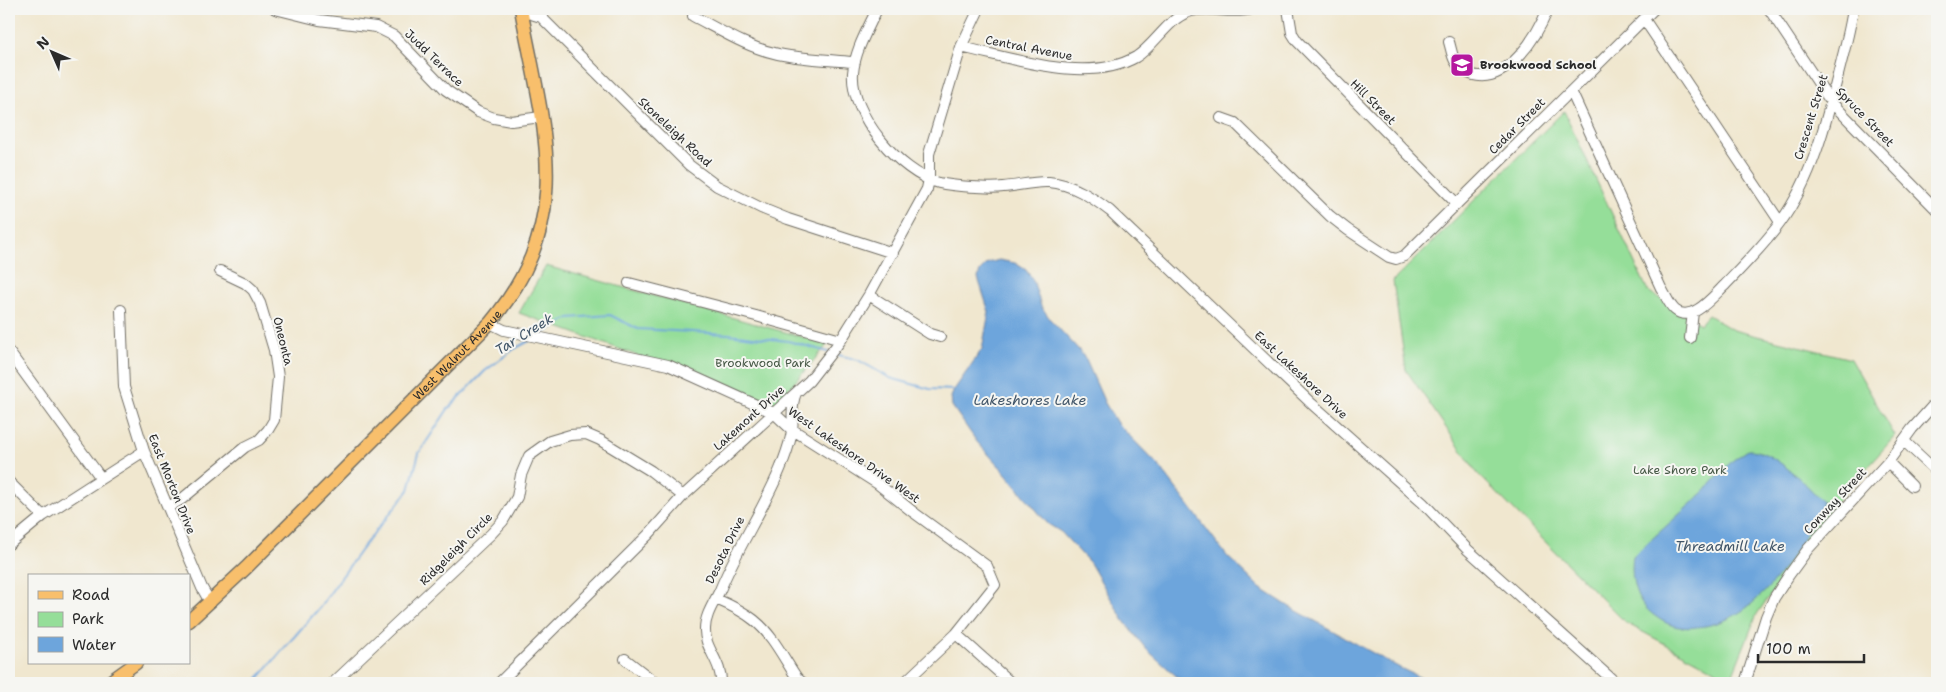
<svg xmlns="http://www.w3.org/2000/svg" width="1946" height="692" font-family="'Shantell Sans',sans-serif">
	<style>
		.green { fill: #95de99; stroke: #608462 }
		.water { fill: #6da5dc; stroke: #4c6884 }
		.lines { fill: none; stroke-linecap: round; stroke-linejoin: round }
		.stream { stroke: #6da5dc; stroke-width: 2 }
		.minor-casing { stroke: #706d64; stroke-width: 12 }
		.major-casing { stroke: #706d64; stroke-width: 15 }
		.minor { stroke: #fff; stroke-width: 10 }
		.major { stroke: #f8bf6c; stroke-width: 12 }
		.labels { text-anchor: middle; stroke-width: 4; stroke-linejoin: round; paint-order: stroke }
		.street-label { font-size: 12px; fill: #2b2b2b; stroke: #f6f6f2 }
		.poi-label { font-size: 12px; font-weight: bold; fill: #2b2b2b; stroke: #f6f6f2; text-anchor: start }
		.park-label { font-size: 12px; fill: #465846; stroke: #f6f6f2 }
		.water-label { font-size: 14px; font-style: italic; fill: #425669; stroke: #f6f6f2 }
	</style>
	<rect width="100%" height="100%" fill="#f6f6f2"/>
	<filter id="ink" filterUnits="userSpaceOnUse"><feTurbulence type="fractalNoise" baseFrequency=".02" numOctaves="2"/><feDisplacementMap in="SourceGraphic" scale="10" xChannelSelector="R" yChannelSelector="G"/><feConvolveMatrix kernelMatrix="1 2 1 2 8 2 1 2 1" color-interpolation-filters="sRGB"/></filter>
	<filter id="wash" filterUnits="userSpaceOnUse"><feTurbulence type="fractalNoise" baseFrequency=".0096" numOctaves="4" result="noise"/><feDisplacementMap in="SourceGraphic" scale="20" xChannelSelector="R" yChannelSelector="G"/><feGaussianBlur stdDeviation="1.12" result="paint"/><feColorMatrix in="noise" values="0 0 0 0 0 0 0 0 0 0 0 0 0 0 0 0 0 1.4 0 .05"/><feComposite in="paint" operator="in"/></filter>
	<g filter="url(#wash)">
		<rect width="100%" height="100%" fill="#f0e7cf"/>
		<path class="green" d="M1564,111L1648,291L1700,324L1708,315L1733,330L1851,359L1895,436L1832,507L1757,614L1731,679L1626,623L1478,474L1406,370L1393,281Z
			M546,266L828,344L775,405L519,313Z"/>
		<path class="water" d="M999,260L1015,263L1026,270L1033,280L1041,306L1050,319L1079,350L1086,360L1105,403L1117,423L1160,467L1227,556L1260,588L1290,607L1400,668L1432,683H1184L1146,649L1124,621L1090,563L1061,532L1048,524L1002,469L977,442L952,406L951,397L954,390L982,349L989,312L978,278L980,271L988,263Z
			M1748,450C1771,448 1808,486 1823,502L1821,507C1794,555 1760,621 1698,627C1681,629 1670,627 1655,616C1635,602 1630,579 1633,556L1704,492L1732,461Z"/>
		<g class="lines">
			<path class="stream" d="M542,334L569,318L610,315L638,329L728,334L788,341L828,352
				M835,354L858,360L890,378L930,389L954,390
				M254,683L320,607L363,547L409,490L419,453L448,409L485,371L514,349L531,340"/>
		</g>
	</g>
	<g filter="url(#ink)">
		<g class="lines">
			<g class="minor-casing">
				<path id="minor" d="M275,9L319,20L376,27L394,36L446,90L478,112L494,118L511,121L541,117
					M877,9C868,29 855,50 853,73C850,114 900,173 939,183C952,186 990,189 1003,187C1018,186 1034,181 1049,182C1072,184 1092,197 1110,211L1312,404L1423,503L1468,550L1616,683
					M1288,9L1292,33L1297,41L1457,204
					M1769,9L1831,102L1937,210
					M521,11L541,17L689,165L717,186L761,208L788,219L893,253
					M693,16C720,30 748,48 778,54C803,59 829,60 855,62
					M1644,19L1780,222
					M1449,42C1451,48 1452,56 1455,61C1459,68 1466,73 1473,75C1508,84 1537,36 1548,9
					M961,47C1013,58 1087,85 1136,57C1154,46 1168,19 1188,12C1208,5 1231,15 1252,9
					M1571,91L1661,288C1665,294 1669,305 1675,310C1692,324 1714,295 1725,285C1744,265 1764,245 1780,223C1812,179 1826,123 1839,71C1844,51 1850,30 1853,9
					M1221,118L1235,123L1330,216L1348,230L1389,257L1396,259L1404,256L1654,9
					M629,283L756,316L841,340
					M869,295L930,334L940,337
					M121,310L124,387L144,451L202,588L210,602
					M490,323L504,330L668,365L774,413L790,428L878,484L913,512L987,566L995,585L956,634L904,683
					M1690,338L1693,312
					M9,352L101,478
					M1904,441L1937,472
					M1888,462L1912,486
					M9,482L43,516L144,451
					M168,507L182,499L245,447L259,440L268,430L274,420L278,377L274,350L260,303L253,290L245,283L220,271
					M9,544L43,516
					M716,599C730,605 743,611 754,620C773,635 784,659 797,678L803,683
					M956,634L1011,683
					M625,659L656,683
					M333,683L491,534L503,521L517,497L521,475L529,456L550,441L570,435L586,434L600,440L651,471L683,496
					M499,683L649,534L683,496L809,381L841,340L869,295L927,189L929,179V154L961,47L979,9
					M721,683C722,662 704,648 705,629C705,615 714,603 720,590C737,548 764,509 781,467C785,456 791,442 792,430C794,416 790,407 796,393
					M1745,683L1766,617L1774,598L1789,575L1808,549L1888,462L1912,429L1937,401"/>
			</g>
			<g class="major-casing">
				<g id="major">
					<path id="s1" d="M189,621L246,568L490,323C578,218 543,129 521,9"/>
					<path d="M108,683L136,663"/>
				</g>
			</g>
			<use href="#minor" class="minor"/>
			<use href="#major" class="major"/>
		</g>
	</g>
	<defs>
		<g id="school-square" transform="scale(1.25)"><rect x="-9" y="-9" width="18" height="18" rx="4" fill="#b5179e" stroke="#f6f6f2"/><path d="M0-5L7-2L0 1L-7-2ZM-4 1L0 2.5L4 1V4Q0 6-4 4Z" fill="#fff"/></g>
	</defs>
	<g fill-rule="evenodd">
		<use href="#school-square" x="1462" y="65"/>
	</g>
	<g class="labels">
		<g class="street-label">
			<text transform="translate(1029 48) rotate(11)" y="4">Central Avenue</text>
			<text transform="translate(434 58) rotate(44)" y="4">Judd Terrace</text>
			<text transform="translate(1373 102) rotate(45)" y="4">Hill Street</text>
			<text transform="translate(1811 117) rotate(-73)" y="4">Crescent Street</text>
			<text transform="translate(1865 117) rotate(46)" y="4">Spruce Street</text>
			<text transform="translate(1517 126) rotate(-45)" y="4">Cedar Street</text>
			<text transform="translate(675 132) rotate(43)" y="4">Stoneleigh Road</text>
			<text transform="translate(283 341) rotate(76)" y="4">Oneonta</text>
			<text dy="4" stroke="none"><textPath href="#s1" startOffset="378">West Walnut Avenue</textPath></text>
			<text transform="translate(1301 375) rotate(43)" y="4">East Lakeshore Drive</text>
			<text transform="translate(749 418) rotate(-42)" y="4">Lakemont Drive</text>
			<text transform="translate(854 455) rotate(35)" y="4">West Lakeshore Drive West</text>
			<text transform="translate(172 484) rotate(68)" y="4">East Morton Drive</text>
			<text transform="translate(1835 501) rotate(-47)" y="4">Conway Street</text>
			<text transform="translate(456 549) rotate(-45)" y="4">Ridgeleigh Circle</text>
			<text transform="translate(725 550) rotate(-64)" y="4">Desota Drive</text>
		</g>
		<g class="poi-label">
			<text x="1480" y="69">Brookwood School</text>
		</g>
		<g class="park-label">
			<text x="763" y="367">Brookwood Park</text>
			<text x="1680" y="474">Lake Shore Park</text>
		</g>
		<g class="water-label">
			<text transform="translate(524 334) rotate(-32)" y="5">Tar Creek</text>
			<text x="1030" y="405">Lakeshores Lake</text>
			<text x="1730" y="551">Threadmill Lake</text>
		</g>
	</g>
	<rect width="1946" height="692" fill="none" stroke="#f6f6f2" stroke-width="30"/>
	<rect x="28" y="574" width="162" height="90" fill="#f6f6f2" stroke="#a5a5a2"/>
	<rect x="38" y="591" width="25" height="8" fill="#f8bf6c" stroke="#a5a5a2"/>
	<text x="72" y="600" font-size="15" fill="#2b2b2b">Road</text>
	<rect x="38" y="612" width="25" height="15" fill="#95de99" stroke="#a5a5a2"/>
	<text x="72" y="624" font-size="15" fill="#2b2b2b">Park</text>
	<rect x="38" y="637" width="25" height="15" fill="#6da5dc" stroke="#a5a5a2"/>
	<text x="72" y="650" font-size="15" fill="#2b2b2b">Water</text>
	<g transform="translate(52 52) rotate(315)" stroke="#f6f6f2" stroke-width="4" paint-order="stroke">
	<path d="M0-4L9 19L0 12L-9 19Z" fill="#2b2b2b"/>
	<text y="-8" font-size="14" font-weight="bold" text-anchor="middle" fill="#2b2b2b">N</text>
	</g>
	<path d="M1758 654v8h106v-8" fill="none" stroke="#2b2b2b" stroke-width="2.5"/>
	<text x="1766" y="654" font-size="15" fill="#2b2b2b" stroke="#f6f6f2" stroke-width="4" paint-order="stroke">100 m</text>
</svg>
